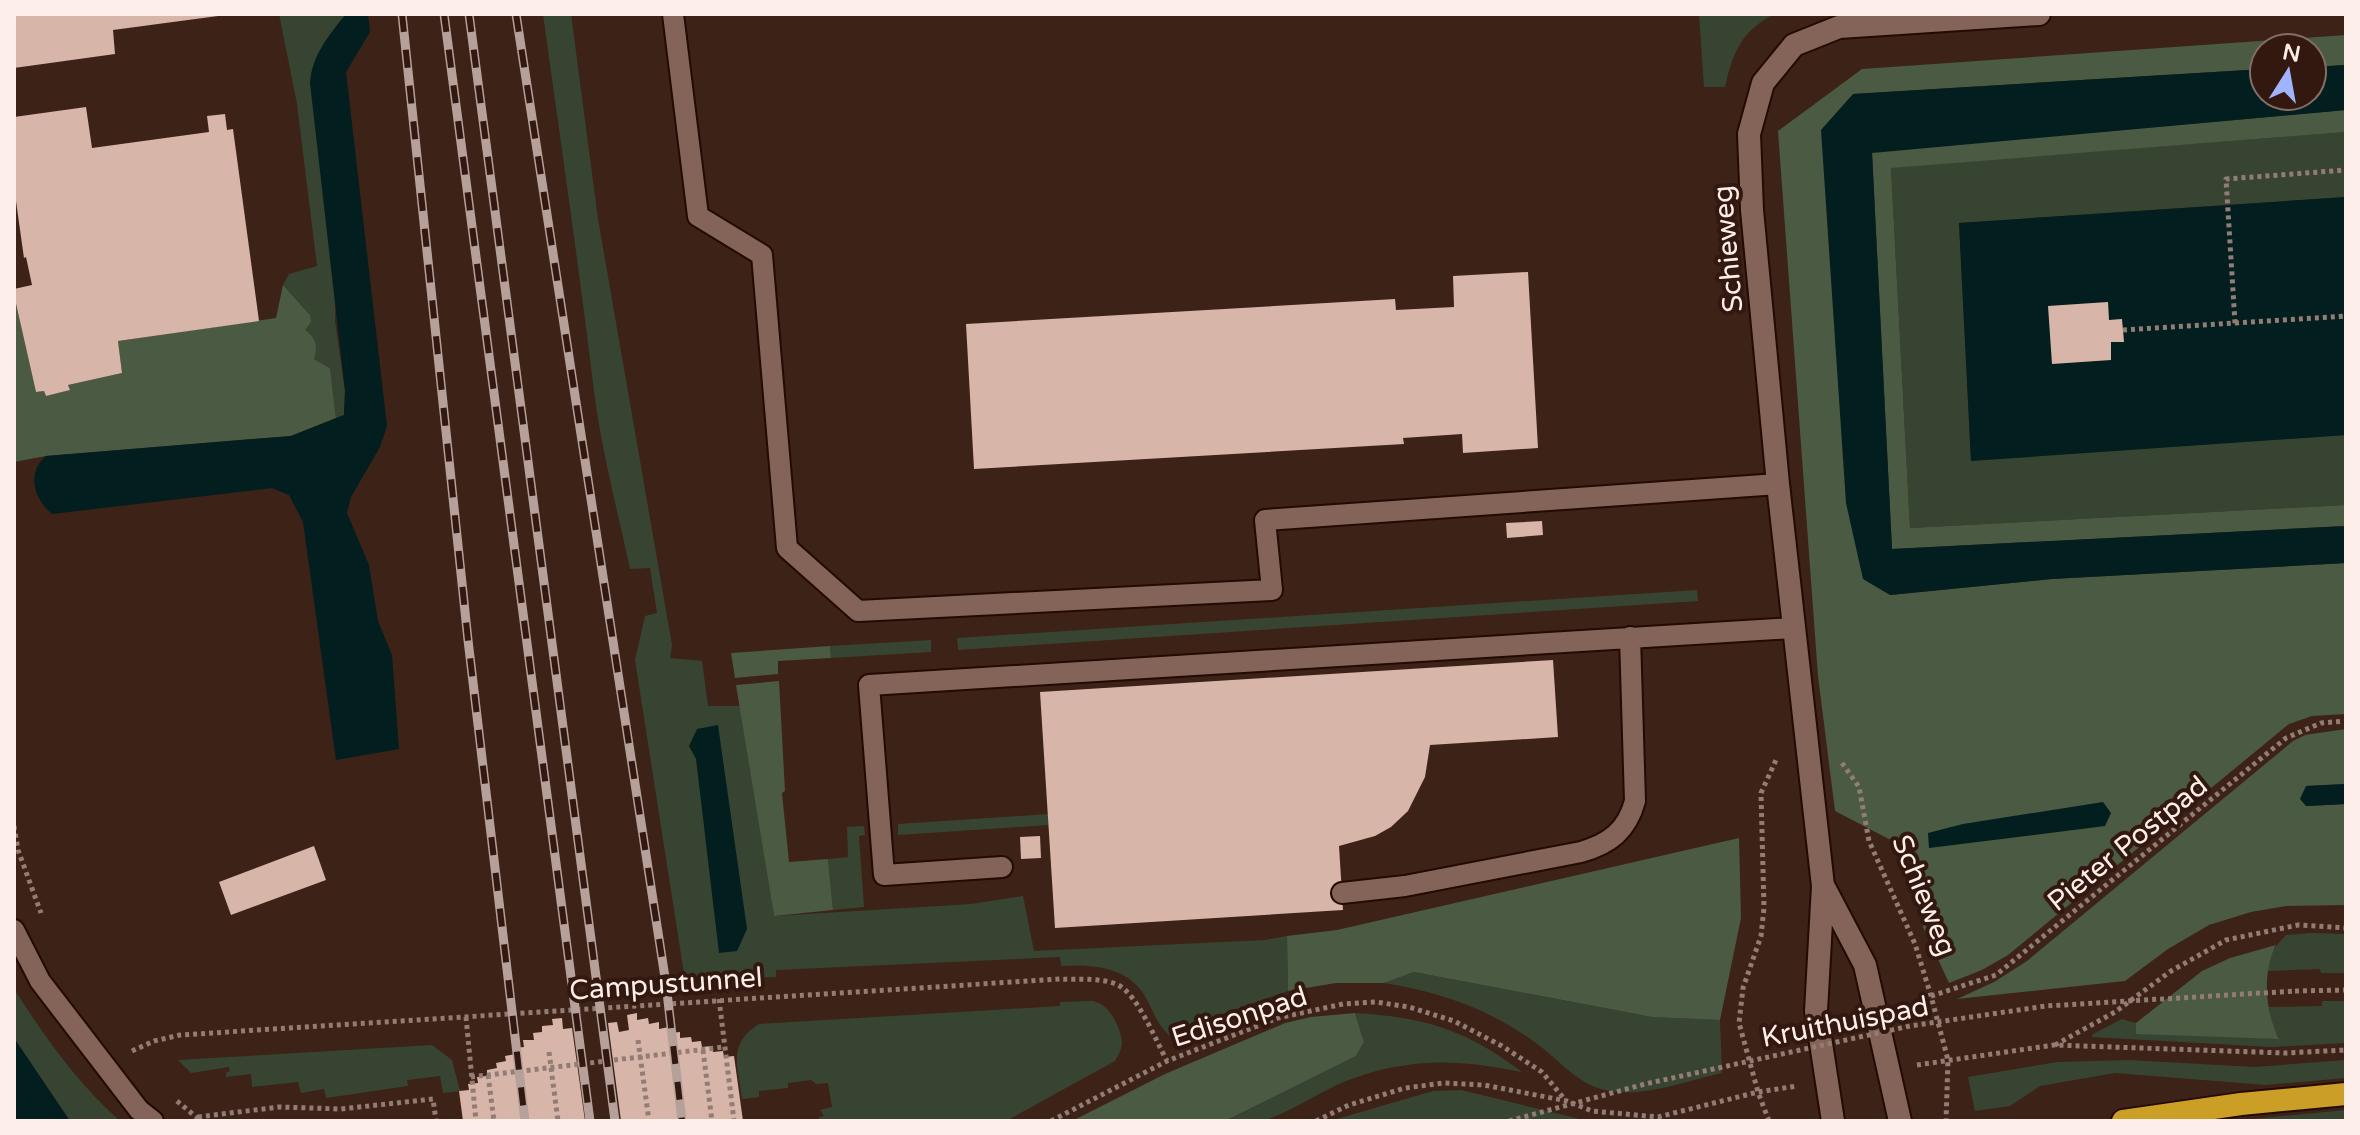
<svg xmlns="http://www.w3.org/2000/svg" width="2360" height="1135" font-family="'Varela Round',sans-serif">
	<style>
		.green { fill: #384432 }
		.forest { fill: #4a5a43 }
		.water { fill: #021e1f; fill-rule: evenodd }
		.building { fill: #d7b5a9 }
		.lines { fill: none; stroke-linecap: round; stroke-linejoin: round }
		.service-casing { stroke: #230a03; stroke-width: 24 }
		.tertiary-casing { stroke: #230a03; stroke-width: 26 }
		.trunk-casing { stroke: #230a03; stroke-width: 26 }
		.path { stroke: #927c74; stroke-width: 5; stroke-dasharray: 4 4; stroke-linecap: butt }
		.service { stroke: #846458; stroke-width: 20 }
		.tertiary { stroke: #846458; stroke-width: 22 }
		.trunk { stroke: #cb9e25; stroke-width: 22 }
		.rail-casing { stroke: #b5a19a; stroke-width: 9 }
		.rail { stroke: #32180f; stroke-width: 6; stroke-dasharray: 18; stroke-linecap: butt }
		.path-bridge { stroke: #927c74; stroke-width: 5; stroke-dasharray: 4 4; stroke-linecap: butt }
		.labels { text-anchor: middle; stroke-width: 8; stroke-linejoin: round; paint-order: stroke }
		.street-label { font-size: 28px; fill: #feeee9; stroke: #32180f }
	</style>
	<rect width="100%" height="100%" fill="#3d2218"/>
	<path class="green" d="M279,14H349H346L335,321L345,391L344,415L336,418L330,368L314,359L305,330L310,315L283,285L289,274L317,266L297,104Z
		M543,14H571L598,219L672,645L670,658L702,661L708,706H740L774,916L971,904L1023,896L1034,951L1265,940L1287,936L1288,991L1208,1019L1170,1036C1156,1024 1153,1009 1143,993C1125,966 1090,964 1061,966L1060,957L776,970V977L685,980L635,660L645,616L657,613L650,568L630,569C617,508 600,445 593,383C578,260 560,137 543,14Z
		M1699,14H1774C1741,32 1733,52 1725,87H1704Z
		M2346,132V197L1959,223L1971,460L2346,435V505L1910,528L1891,167Z
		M1697,590L1698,601L958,650L957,638Z
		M931,640V652L831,658L830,646Z
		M1048,814V825L898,835V824Z
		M864,826L865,835L859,836L864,907L833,910L828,859L848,857L847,827Z
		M2311,933L2346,934V973H2321L2320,969L2267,971C2269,956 2275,946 2286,935Z
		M1414,972L1652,1017L1720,1020L1722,1073C1685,1081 1639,1100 1601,1089C1576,1082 1557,1058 1536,1043C1489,1009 1441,992 1384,983Z
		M14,989C45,1037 77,1083 120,1121H70L14,1038Z
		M1092,1001C1109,1003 1120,1026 1122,1042C1122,1049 1118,1056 1115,1061L1006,1121H819V1117L824,1116L820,1110L832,1107L828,1083L816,1084L811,1080L788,1083V1088L759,1091V1097L742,1099C738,1067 727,1044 759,1024L1060,1006V1002Z
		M2322,1001H2346V1043L2271,1047L2092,1037L2093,1034L2122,1019L2136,1023V1033L2279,1038L2272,1025L2269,1007L2322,1006Z
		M1355,1013C1424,1017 1467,1030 1522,1072C1458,1059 1409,1057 1346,1081C1319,1092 1290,1113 1262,1121C1251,1123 1236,1121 1225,1121L1356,1056L1364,1042Z
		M432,1045L452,1060L460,1091L443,1093L440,1076L407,1080L408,1086L326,1098L324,1089L301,1093L298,1082L252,1087L251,1074L226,1077V1073L230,1071L229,1067L191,1073L178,1060Z
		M2129,1060L2254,1067L2346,1060V1078L2266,1085L2115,1073L2040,1086L2010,1106L1975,1111L1968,1077L2057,1062Z
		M1461,1090L1588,1121H1330L1433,1091Z
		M2346,1110V1121H2232Z"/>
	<path class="forest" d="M2346,35V65L2312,67V48H2264V69L1853,94L1890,595L2051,579L2346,563V714L2312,716L2289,724L2008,955L1982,970L1949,983L1923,927L1908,849L1835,811L1818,676L1778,131L1862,69Z
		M2346,110V132L1891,168L1910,528L2346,505V526L1892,549L1872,152Z
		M283,285L310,315L311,322L305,330C316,338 318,346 314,359L330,368L336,418L291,436L46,456L14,462V295L36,392L44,391L46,396L69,390L68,385L122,373L118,341L276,318Z
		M830,646L831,658L778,661V674L735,678L731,653Z
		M779,681L785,791L782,793L789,862L828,859L833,910L774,916L736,685Z
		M2346,729V784L2306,786L2307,806L2346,804V905L2286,906L2251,912L2209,925L2168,949L2125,981L1957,999L1994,982L2027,961L2293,741L2305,735Z
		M1739,838L1741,918L1720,1020L1652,1017L1414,972L1384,983H1336L1288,991L1287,936L1337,930Z
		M2276,945C2262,973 2265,1011 2279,1039L2136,1034V1023L2202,971L2230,958Z
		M1355,1013L1364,1042L1356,1056L1225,1121H1072L1165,1074L1285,1023L1311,1017Z"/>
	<path class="water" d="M346,14H368L370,32L346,72L387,426L380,447L351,497L347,513L369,565L378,621L392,655L399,749L336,760L303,522L289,495L272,488L52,514C34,499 26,473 46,456L291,436L344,415L345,391L310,83C312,55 329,35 346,14Z
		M2346,65V110L1872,153L1892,549L2346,526V563L2051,579L1890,595L1863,579L1846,503L1821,130L1853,94L2264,69V96H2312V67Z
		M2346,197V435L1971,461L1959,223ZM2108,302L2109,320L2122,319L2124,341L2111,342V360L2053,364L2049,306Z
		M718,725L747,929L737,951L719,953L696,759L689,746L697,729Z
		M2346,784V804L2306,806L2300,799L2306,786Z
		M2103,802L2111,813L2105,826L1929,848L1928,833L1963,824Z
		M14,1038L70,1121H14Z"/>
	<path class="building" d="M14,14H218V16L113,30L115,54L14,68Z
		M86,107L92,148L209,132L207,116L225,114L227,130L233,129L259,321L118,341L122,373L68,385L70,390L46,396L44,391L36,392L14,295V289L32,285L26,257L24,258L14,187V117Z
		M1528,272L1538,448L1463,453L1462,434L1403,438L1404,444L974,469L966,324L1395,299L1396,310L1454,307L1453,276Z
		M2108,302L2109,320L2122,319L2124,342H2111V360L2052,364L2048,306Z
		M1542,521L1543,535L1507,538L1506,523Z
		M1553,660L1558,737L1430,745L1425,777L1408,811L1391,827L1375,836L1339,846L1343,910L1055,928L1040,692Z
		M1040,836L1041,858L1021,859L1020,837Z
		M314,846L326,880L231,915L219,882Z
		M637,1013V1020L648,1018L649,1024L659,1022V1029L669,1027L670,1033L680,1032V1038L691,1037L692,1042L701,1041L702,1047L712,1046L713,1052L723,1051L724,1057L734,1056L743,1121H621L608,1023L617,1022L619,1032L629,1030L627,1015Z
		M562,1018L563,1029L572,1028L585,1121H463L459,1091L469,1090L468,1084L478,1083L477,1077L487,1076V1070L497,1068L496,1063L506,1061L505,1056L515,1054L514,1048L524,1047L523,1040H534L533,1033L542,1032V1026L553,1025L552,1019Z"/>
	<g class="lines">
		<g class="service-casing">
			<path id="service" d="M673,14L698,216L762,255L787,548L858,611L1272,590L1265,520L1778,484
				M1002,867L884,875L869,685L1793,628
				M1342,893L1405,886L1581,852C1609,844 1627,831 1635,801L1630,637
				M14,930L40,981L139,1110L153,1121"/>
		</g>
		<g class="tertiary-casing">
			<path id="tertiary" d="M1824,887L1865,965L1900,1121
				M1833,1121L1816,1011L1823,886L1778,484L1752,210L1749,134L1763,83L1794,45L1839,27L2039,14"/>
		</g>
		<g class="trunk-casing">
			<path id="trunk" d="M2123,1121L2241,1104L2346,1094"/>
		</g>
		<path class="path" d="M2235,323L2346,316
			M2123,330L2235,323L2226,179L2346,170
			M1842,763L1859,787L1869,841L1915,944L1931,996L1948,1060L1946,1121
			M14,826L18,850L41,913
			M2295,991L2346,990
			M1931,996L1996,975L2286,738L2321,723L2346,721
			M719,999L734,1121
			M466,1017L476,1121
			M638,1040L649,1121
			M2055,1045L2115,1012L2171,971L2226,940L2298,925L2346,928
			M703,1050L712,1121
			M132,1051L154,1041L180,1035L1060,979C1078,980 1101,977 1118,985C1138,995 1156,1041 1167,1061
			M549,1052L558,1121
			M1917,1065L2054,1045L2285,1053L2346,1050
			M488,1075L494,1121
			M471,1077L724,1047
			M177,1101L201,1121
			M198,1117L279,1107L341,1109L433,1099L436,1121
			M1051,1121L1167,1061L1278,1018L1343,1004L1376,1002L1409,1007L1454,1021L1502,1046L1542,1072L1566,1101
			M1316,1121L1349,1105L1405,1088L1444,1083L1484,1085L1567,1101L1592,1111L1658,1117L1758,1092L1797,1086
			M1769,1121L1758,1092L1739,1023L1743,988L1761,936L1764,908L1761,793L1776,760"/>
		<use href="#service" class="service"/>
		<use href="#tertiary" class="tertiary"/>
		<use href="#trunk" class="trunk"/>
		<g class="rail-casing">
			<path id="rail" d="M402,14L468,640L525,1121
				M444,14L590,1121
				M469,14L615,1121
				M516,14L666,984L682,1121"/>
		</g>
		<use href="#rail" class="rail"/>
		<path class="path-bridge" d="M1509,1121L1645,1084L1910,1026L2046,1006L2295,991"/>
	</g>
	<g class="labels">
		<g class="street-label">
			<text transform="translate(1727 249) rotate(-95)" y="10">Schieweg</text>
			<text transform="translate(2127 843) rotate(-39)" y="10">Pieter Postpad</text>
			<text transform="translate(1925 895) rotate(68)" y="10">Schieweg</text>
			<text transform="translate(666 983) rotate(-4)" y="10">Campustunnel</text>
			<text transform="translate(1239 1016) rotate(-18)" y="10">Edisonpad</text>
			<text transform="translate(1845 1021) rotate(-11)" y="10">Kruithuispad</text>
		</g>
	</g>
	<rect width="2360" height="1135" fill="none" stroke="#feeee9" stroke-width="32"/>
	<g transform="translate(2288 72) rotate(11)"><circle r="38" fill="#32180f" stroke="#846e66" stroke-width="2"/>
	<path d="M0-6L14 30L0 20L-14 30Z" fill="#a1b3fd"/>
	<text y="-12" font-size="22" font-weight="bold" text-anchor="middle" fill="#feeee9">N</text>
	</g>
</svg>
